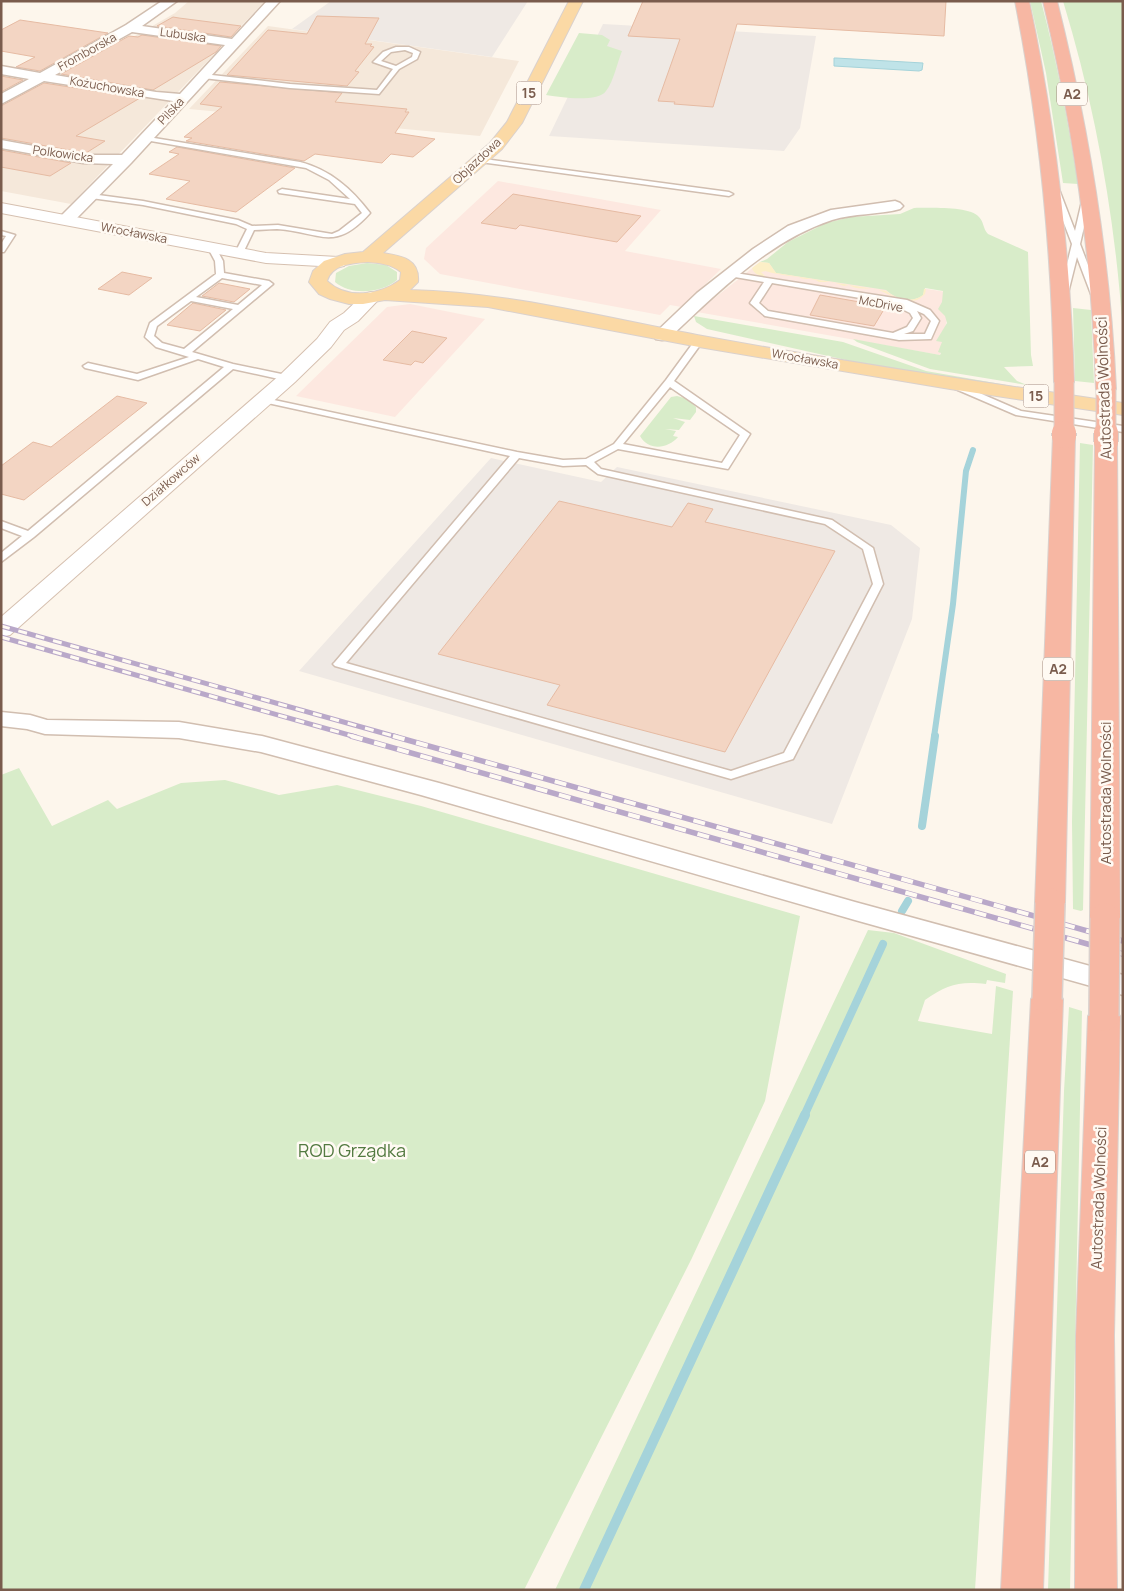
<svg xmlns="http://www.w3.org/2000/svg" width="1124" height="1591" font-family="Manrope,sans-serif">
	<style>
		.residential { fill: #f5e8da }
		.commercial { fill: #fde8e0 }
		.industrial { fill: #efe9e4 }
		.green { fill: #d8ecc9 }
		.sand { fill: #fcefc7 }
		.water { fill: #bfe3e8; stroke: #a5d3da }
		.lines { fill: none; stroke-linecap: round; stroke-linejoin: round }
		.stream-far2 { stroke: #a5d3da; stroke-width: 6 }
		.stream-far1 { stroke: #a5d3da; stroke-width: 8 }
		.stream { stroke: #a5d3da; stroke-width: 10 }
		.building { fill: #f3d5c3; stroke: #e6bba3 }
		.lane-casing { stroke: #d1beb0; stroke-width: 3 }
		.street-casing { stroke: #d1beb0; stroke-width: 3 }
		.secondary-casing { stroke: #d6c0b0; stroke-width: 2 }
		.primary-casing { stroke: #dad1cd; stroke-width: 2 }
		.highway-casing { stroke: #dad1cd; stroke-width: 2 }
		.lane { fill: #fff; fill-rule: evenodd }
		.street { fill: #fff; fill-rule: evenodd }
		.secondary { fill: #fff; fill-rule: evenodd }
		.primary { fill: #fbd9a5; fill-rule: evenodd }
		.highway { fill: #f7b7a3; fill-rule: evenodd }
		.rail-far1-casing { stroke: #b9a8c9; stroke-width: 5 }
		.rail-casing { stroke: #b9a8c9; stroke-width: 5.5 }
		.rail-far1 { stroke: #fffaf3; stroke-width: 3; stroke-dasharray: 9; stroke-linecap: butt }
		.rail { stroke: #fffaf3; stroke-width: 4; stroke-dasharray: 12; stroke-linecap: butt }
		.highway-bridge-far2-casing { stroke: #dad1cd; stroke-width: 21; stroke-linecap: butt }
		.highway-bridge-far1-casing { stroke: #dad1cd; stroke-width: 26; stroke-linecap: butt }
		.highway-bridge-casing { stroke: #dad1cd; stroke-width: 32; stroke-linecap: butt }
		.highway-bridge-far2 { stroke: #f7b7a3; stroke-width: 19 }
		.highway-bridge-far1 { stroke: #f7b7a3; stroke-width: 24 }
		.highway-bridge { stroke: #f7b7a3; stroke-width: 29 }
		.labels { text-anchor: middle; stroke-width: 5; stroke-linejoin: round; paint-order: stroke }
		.far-street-label { font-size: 12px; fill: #7a5c4d; stroke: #fffaf3 }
		.shield { fill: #fffaf3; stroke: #a28b7f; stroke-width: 1 }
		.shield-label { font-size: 14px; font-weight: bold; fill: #7a5c4d }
		.street-label { font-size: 15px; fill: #7a5c4d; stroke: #fffaf3 }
		.near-park-label { font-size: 18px; fill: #537a41; stroke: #fffaf3 }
	</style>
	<rect width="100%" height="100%" fill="#fdf6ec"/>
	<path class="residential" d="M189,1H265L71,204L1,191V113L175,13Z
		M268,26L340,36L519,61L480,136L189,109Z"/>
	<path class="commercial" d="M498,181L661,210L625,251L721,269L682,307L670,305L660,315L440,274L424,259L426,248Z
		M760,262L952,293L940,355L697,312Z
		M410,304L485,319L395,417L296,396L387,307Z"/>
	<path class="industrial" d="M331,1H528L492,57L292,29Z
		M603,24L816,36L800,128L784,151L549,136Z
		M491,458L601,482L617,467L891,525L920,548L912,619L832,824L299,671Z"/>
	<path class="green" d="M1030,1H1041C1057,61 1068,122 1078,184L1063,183L1046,73Z
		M1063,1H1123V335C1116,223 1096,109 1063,1Z
		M579,33L602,35L610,40L607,46L622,51C617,63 614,81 606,91C598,103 559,97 546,95Z
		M914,208C928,208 970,206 979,217C984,222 983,229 988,234L1028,252L1031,355L1033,366L1004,367L1017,381L1027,385L930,369L857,342L853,339L940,355L941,353L938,352L942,342L936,341L947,323L945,316L938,309L942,302L943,291L925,288L923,295C911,304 896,299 886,290L776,273L769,263L760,262L767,259L788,242L826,223L851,217L900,214Z
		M367,263L386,265L397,272V280C382,293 351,296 335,282L336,273L349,266Z
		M1073,308L1091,310L1094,383L1075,381Z
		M694,316L843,342L926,371L1035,390V392L855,362L707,329L696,322Z
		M677,396L688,399L696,407V412L690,420L673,418L685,422L679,430L665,429L676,431L673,436L678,437C668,449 648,451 640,436L671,397Z
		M1080,443L1093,445L1083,910L1081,911L1073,909L1072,822Z
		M19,768L52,826L108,800L117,809L181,783L225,780L279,795L337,785L421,806L800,916L765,1101L691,1260L524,1590H1V775Z
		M868,930L894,933L1006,974L1005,983L987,980L986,984C958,981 947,985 925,1000L918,1021L992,1034L996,986L1013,991L975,1590H555Z
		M1069,1007L1082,1011L1070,1590H1048L1064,1091Z"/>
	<path class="sand" d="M760,262L769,263L776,273L886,291C896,299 911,304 923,295L924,289H926L925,294C910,311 889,292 875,289C867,288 856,290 849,285L844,286L833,282H819C813,277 805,281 799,277C794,277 769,273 766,271L761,272L766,277C759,276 754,274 752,268Z"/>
	<path class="water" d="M834,58H836L923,63L922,70L919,71L834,66Z"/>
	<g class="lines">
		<path class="stream-far2" d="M934,737L953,604L966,471L973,450"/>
		<path class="stream-far1" d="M922,826L935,736
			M902,911L908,901
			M804,1116L883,944"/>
		<path class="stream" d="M584,1590L805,1115"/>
	</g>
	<path class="building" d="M643,1H946L944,36L737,24L713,107L674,104L675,102L658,101L680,39L628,36Z
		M317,16L379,18L365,44H372L370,46L374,47L355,71L359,72L347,86L227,75L268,30L307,34Z
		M173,17L179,18L241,26L231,37L157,26Z
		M20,20L108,33L40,71L16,67L35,57L1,51V30Z
		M142,35L221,46L216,52L153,90L61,74L129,36L138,37Z
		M1,76L23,80L1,92Z
		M220,82L342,93L335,102L407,109L405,112H409L395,133L435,139L413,157L391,154L382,163L315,154L304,161L186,141L192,138L184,137L222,107L200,104Z
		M44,83L140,98L76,136L105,141L86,153L1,138V106Z
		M177,147L295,168L236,212L166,199L190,181L149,174L179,154L169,152Z
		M1,150L71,163L50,176L1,167Z
		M513,194L641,216L617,242L520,225L516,229L481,223Z
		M122,272L152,278L129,295L98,289Z
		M219,283L250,289L234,302L202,296Z
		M820,295L854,301L886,306L874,326L810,315Z
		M193,303L226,310L200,331L167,325Z
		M412,331L447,338L423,363L415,361L411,365L383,360Z
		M117,396L147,403L24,500L1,494V466L33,442L51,447Z
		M559,501L672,527L688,503L713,509L705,522L835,551L725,752L547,705L560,685L438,654Z"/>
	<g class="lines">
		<g class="lane-casing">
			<path id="lane" d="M396,47H409L420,52L417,59L399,69L379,94L290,88L203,78L200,76L203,74L290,84L377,90L393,69L373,62L383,52ZM405,50L413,53L412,57L396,66L381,61L391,52Z
				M142,136L300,162C330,170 351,188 370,213C334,253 321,232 277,229C270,229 262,230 254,230L242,255H236L235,253L247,229L236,224L143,205L91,198L87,196L91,194L143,201L238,220L252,226L278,225L332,234L339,231L362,213L355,204L279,193L278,191L282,189L350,199L329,180L306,168L145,140L141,138Z
				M477,158L729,192L733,194L729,196L480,162L476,160Z
				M1053,190L1060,192L1075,231L1082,201L1086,199L1090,201L1080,244L1099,294L1098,296L1091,294L1077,257L1068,293L1064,296L1060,293L1072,244L1052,192Z
				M1,231L15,235L4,252H1V244L6,236L1,235Z
				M209,246L216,248L223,261L224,273L269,281L273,284L192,352L233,364L291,376L293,378L288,381L233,369L34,537L1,562V553L22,536L1,528V521L28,531L224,367L198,359L138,380L85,368L83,366L88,363L137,374L189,357L156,347L145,337L150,323L216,274L215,261L208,248ZM222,278L262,285L238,305L196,297ZM191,301L233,309L184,349L162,343L154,336L157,326Z
				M729,272L907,300L930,310L939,321L931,339L899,340L765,316L750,303L764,282L729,276ZM772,283L901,305L898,307L910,313L913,318L907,327L893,333L768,311L759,303ZM917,311L924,314L931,321L925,334H904L913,331L921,318Z
				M699,338L703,341L674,381L750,434L728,469L618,449L594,462L601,469L832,520L873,548L883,584L793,759L731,779L335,666L333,664L335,662L510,456L263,402L258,399L260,397L517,452L563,460L586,459L614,444L666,380L696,339ZM670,387L740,435L722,463L623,444ZM519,458L563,466L586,465L598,474L825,524L863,549L873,584L784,753L731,771L346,663Z
				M954,382L1021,411L1123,426V432L1016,415L951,387L949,385Z"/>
		</g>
		<g class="street-casing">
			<path id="street" d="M162,1H177L142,26L232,39L267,1H280L131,163L72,223H60L58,220L60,217L113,164L83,163L1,148V140L83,155H122L173,101L44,81L1,104V94L29,79L1,74V66L40,73L126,25ZM132,32L225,45L180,94L156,92L55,75Z
				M895,201L900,203L903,206L900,209C878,215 854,213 832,220C768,241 716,294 668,339L662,340L656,339L653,335L697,293L753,249L788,226L831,210Z
				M1,712L30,715L47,720L179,722L262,736L439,783L855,902L1123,975V995L855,920L421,795L261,752L179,738L45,734L27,729L1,726Z"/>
		</g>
		<g class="secondary-casing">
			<path id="secondary" d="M1,203L266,253L338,257L344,258L347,262L344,266L338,267L266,263L1,213Z
				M371,292L378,294L380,298L358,321L344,330L331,347L295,382L10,635L1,637V617L281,374L317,339L330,322L344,313L364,294Z"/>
		</g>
		<g class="primary-casing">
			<path id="primary" d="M569,1H583L522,123L502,149L383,253C402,256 420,259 418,282L410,290C507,292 602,317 697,335C838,361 981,382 1123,403V415L950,389L699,347L488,307L385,300L363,304H349L330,299L319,294L309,282L313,271L324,261L345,254L363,252L490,143L507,122ZM368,262C380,263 391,264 401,272L400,280C380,295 347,300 327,281C332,264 353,263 368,262Z"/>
		</g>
		<g class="highway-casing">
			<path id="highway" d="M1015,1H1029C1056,127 1070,253 1074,382L1071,386L1064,388L1057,386L1054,382C1052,253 1040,127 1015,1Z
				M1043,1H1057C1089,129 1110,257 1116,389L1113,393L1106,395L1099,393L1096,389C1092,257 1074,129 1043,1Z
				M1064,430L1071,432L1075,436L1065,903L1060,910L1050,913L1040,910L1035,903L1053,436L1057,432Z
				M1106,436L1114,437L1117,442L1120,918L1115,925L1105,928L1095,925L1090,918L1095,442L1098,437Z
				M1047,987L1058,991L1063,999L1043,1590H1001L1031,999L1036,991Z
				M1104,1004L1115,1008L1120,1016L1114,1336L1117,1590H1075L1076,1336L1088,1016L1093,1008Z"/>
		</g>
		<use href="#lane" class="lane"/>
		<use href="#street" class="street"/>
		<use href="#secondary" class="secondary"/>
		<use href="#primary" class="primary"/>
		<use href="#highway" class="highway"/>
		<g class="rail-far1-casing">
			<path id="rail-far1" d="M1,626L397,737
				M1,637L356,737"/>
		</g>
		<g class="rail-casing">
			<path id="rail" d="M351,736L1123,954
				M393,736L1123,941"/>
		</g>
		<use href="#rail-far1" class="rail-far1"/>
		<use href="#rail" class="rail"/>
		<g class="highway-bridge-far2-casing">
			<path id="highway-bridge-far2" d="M1064,382V435
				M1106,389V435"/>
		</g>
		<g class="highway-bridge-far1-casing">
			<path id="highway-bridge-far1" d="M1064,433V436
				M1106,433V442"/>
		</g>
		<g class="highway-bridge-casing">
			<path id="highway-bridge" d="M1047,999L1050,903
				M1104,1016L1105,918"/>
		</g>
		<use href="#highway-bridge-far2" class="highway-bridge-far2"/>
		<use href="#highway-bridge-far1" class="highway-bridge-far1"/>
		<use href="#highway-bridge" class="highway-bridge"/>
	</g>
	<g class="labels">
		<g class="far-street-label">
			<text transform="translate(183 35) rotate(8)" y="4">Lubuska</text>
			<text transform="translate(87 52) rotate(-29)" y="4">Fromborska</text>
			<text transform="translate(107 87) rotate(10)" y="4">Kożuchowska</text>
			<text transform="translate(171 111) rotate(-47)" y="4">Pilska</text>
			<text transform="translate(63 154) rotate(8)" y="4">Polkowicka</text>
			<text transform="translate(477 161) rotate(-43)" y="4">Objazdowa</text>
			<text transform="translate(134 233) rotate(11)" y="4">Wrocławska</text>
			<text transform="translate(881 304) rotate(11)" y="4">McDrive</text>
			<text transform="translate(805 359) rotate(10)" y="4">Wrocławska</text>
			<text transform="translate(171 480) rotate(-41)" y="4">Działkowców</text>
		</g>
		<g class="shield">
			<rect x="516.5" y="81.5" width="25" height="23" rx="4"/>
			<rect x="1057" y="82.5" width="30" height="23" rx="4"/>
			<rect x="1023.5" y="384.5" width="25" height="23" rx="4"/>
			<rect x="1043" y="657.5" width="30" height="23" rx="4"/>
			<rect x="1025" y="1150.5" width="30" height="23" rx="4"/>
		</g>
		<g class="shield-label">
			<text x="529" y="98">15</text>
			<text x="1072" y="99">A2</text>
			<text x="1036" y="401">15</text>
			<text x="1058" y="674">A2</text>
			<text x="1040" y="1167">A2</text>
		</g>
		<g class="street-label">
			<text transform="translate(1104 388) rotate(-92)" y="5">Autostrada Wolności</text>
			<text transform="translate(1106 793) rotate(-90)" y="5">Autostrada Wolności</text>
			<text transform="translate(1099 1198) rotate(-88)" y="5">Autostrada Wolności</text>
		</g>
		<g class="near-park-label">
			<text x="352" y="1157">ROD Grządka</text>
		</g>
	</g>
	<rect width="1124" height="1591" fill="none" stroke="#7a5c4d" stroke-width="5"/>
</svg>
